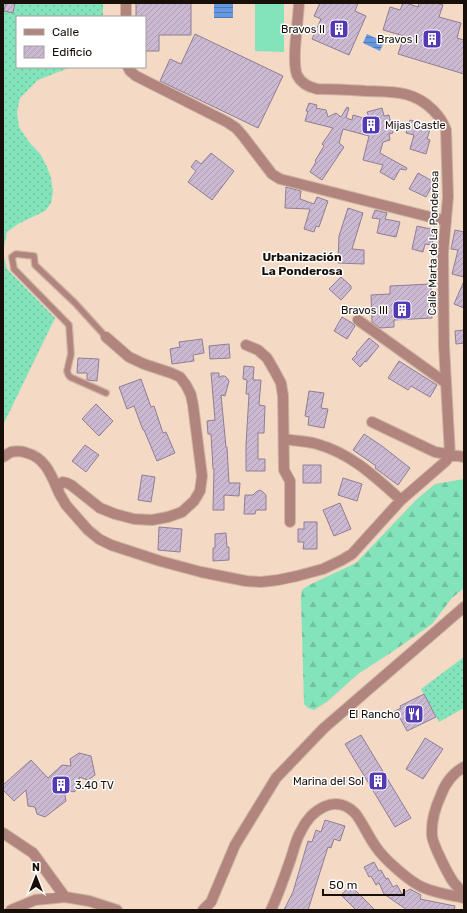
<svg xmlns="http://www.w3.org/2000/svg" width="467" height="913" font-family="Rubik,sans-serif">
	<style>
		.grass { fill: url(#grass-dots) }
		.forest { fill: url(#forest-firs) }
		.pitch { fill: #83e3ba }
		.water { fill: url(#water-rules) }
		.building { fill: url(#building-hatch); stroke: #8f7e95 }
		.lines { fill: none; stroke-linecap: round; stroke-linejoin: round }
		.service-casing { stroke: #ccb5a3; stroke-width: 8 }
		.minor-casing { stroke: #ccb5a3; stroke-width: 12 }
		.service { stroke: #b1857e; stroke-width: 5.5 }
		.minor { stroke: #b1857e; stroke-width: 10 }
		.labels { text-anchor: middle; stroke-width: 3; stroke-linejoin: round; paint-order: stroke }
		.poi-label { font-size: 11px; fill: #180f08; stroke: #fff; text-anchor: end }
		.street-label { font-size: 11px; fill: #180f08; stroke: #fff }
		.neighbourhood-label { font-size: 12px; font-weight: bold; fill: #180f08; stroke: #fff }
	</style>
	<defs>
		<pattern id="grass-dots" width="8" height="8" patternUnits="userSpaceOnUse"><rect width="8" height="8" fill="#83e3ba"/><path d="M2 2h.1M6 6h.1" fill="none" stroke="#70c29e" stroke-width="1.8" stroke-linecap="round"/></pattern>
		<pattern id="forest-firs" width="22" height="20" patternUnits="userSpaceOnUse"><rect width="22" height="20" fill="#83e3ba"/><path d="M5 1l3.5 6h-7zM16 11l3.5 6h-7z" fill="#70c29e"/></pattern>
		<pattern id="water-rules" width="6" height="5" patternUnits="userSpaceOnUse"><rect width="6" height="5" fill="#6698e2"/><path d="M0 2.5h6" fill="none" stroke="#537ab5"/></pattern>
		<pattern id="building-hatch" width="6" height="6" patternUnits="userSpaceOnUse"><rect width="6" height="6" fill="#cbb8d1"/><path d="M-1 1l2-2M0 6l6-6M5 7l2-2" fill="none" stroke="#ae9db2"/></pattern>
	</defs>
	<rect width="100%" height="100%" fill="#f4d9c5"/>
	<path class="grass" d="M3,3H103V17H17V67H71L38,80L20,98L17,112L19,127L29,142L41,155L47,167L51,178L53,192L51,203L45,211L18,224L7,232L3,252Z
		M3,253L7,269L55,318L3,425Z
		M464,657V674L462,676L464,679V708L439,722L421,689Z"/>
	<path class="forest" d="M464,479V588L452,598L432,624L392,652L358,674L328,701L314,710L308,708L304,704L301,598L302,590L309,585L356,563L416,500L435,484Z"/>
	<path class="pitch" d="M255,3H284V52L255,51Z"/>
	<path class="water" d="M214,3H233V18H214Z
		M367,34L384,42L380,51L363,43Z"/>
	<path class="building" d="M6,3H15L13,13L4,11Z
		M136,3H191V35H159V51H145V17H136Z
		M320,3H358L355,11L366,16L349,55L312,39L321,19L314,16Z
		M403,3H406L418,7L419,3H436L443,5L439,17L461,23L457,38L464,40V74L398,54L404,36L383,30L390,7L400,10Z
		M195,34L283,76L258,128L160,81L170,59L181,64Z
		M309,103L317,105L316,108L326,110L328,117L336,113L341,117L347,107L349,108L346,118L352,120L353,115L370,120L367,112L382,108L384,116L389,115L393,133L389,134L390,140L383,142L380,153L407,168L406,170L400,169L394,180L380,172L383,165L363,160L369,136L343,129L339,143L344,147L322,180L310,172L316,162L315,161L324,146L322,144L333,128L305,121L308,111H306Z
		M410,120L431,126L427,139L430,140L426,154L410,149L414,135L406,133Z
		M211,153L234,171L212,200L188,182L196,171L191,167L196,160L201,164Z
		M418,173L434,182L426,197L409,189Z
		M286,187L301,191L300,199L314,204L317,197L328,201L319,227L316,226L314,232L304,229L310,209L285,208Z
		M348,208L363,213L352,249L364,250V264L338,263L339,236Z
		M375,210L387,213L385,219L400,222L396,237L377,233L380,219L372,218Z
		M417,226L435,230L432,245L425,244L423,252L412,249Z
		M455,230L464,232V277L452,274L458,250L451,249Z
		M341,277L351,286V289L341,300L329,289Z
		M464,281V308L454,304Z
		M431,284L432,318L394,320V327L380,328L372,322L371,295L390,294V286Z
		M342,317L352,323L355,326L347,339L334,331Z
		M464,330V343L456,344L455,331Z
		M369,338L379,346L366,362L365,361L360,367L352,359L357,354L356,353Z
		M202,339L204,353L193,355L194,361L172,364L170,349L180,347L179,342Z
		M229,344L230,358L210,359L209,346Z
		M78,358L99,359L97,381L87,380V373H77Z
		M399,361L437,385L430,397L411,386L408,390L388,378Z
		M244,366L254,367L253,380H261L259,405L265,406L264,433H258V459H265V471H246V445L249,394H246L247,380L243,379Z
		M211,373H219V378L221,376H225L227,378L229,381L225,396L221,395L226,447H227L229,483H240L239,496L224,495V510H213L214,469H213L211,434H208L207,421L215,420Z
		M141,379L151,407L154,406L163,433L166,432L175,453L157,461L144,430H143L134,406L127,409L119,387Z
		M309,391L324,393L321,408L328,409L324,428L308,425L309,417L305,416Z
		M96,404L113,421L99,436L82,419Z
		M364,434L382,446L410,468L398,485L375,468L376,466L353,450Z
		M85,445L99,455L86,472L72,461Z
		M303,465H321V483H303Z
		M142,475L155,477L151,502L138,500Z
		M343,478L362,484L357,501L338,495Z
		M260,490L263,492L266,495V510H256L255,514H244L245,495H253L256,492Z
		M340,503L351,529L334,536L323,510Z
		M304,522H317V549H303L304,542H298V529H304Z
		M159,527L182,529L180,552L158,550Z
		M226,533L227,547H229V560L213,561V548H215V534Z
		M424,694L436,717L407,731L400,718L397,719L393,712L401,708L400,706Z
		M361,735L411,818L395,827L345,744Z
		M425,738L443,749L423,779L406,769Z
		M79,753L91,756L95,775L88,780L79,777L81,786L74,792L64,789L66,801L45,817L37,814L35,807L28,806L26,790L14,801L3,790V785L31,760L48,778L62,765L71,766L70,759Z
		M325,820L345,826L340,841L334,839L331,848L328,847L308,910H284L293,892L308,841L312,842L316,830L321,832Z
		M374,862L379,871L381,870L386,879L388,878L393,887L397,885L402,894L410,889L421,895L420,899L455,906L454,910H407L384,894L379,883L376,885L371,876L369,877L364,867Z
		M351,886L375,910H356L341,895Z"/>
	<g class="lines">
		<g class="service-casing">
			<path id="service" d="M106,393L70,377L68,374L67,371L71,354L69,325L14,269L12,257L16,254L34,256L35,265L75,303L106,337"/>
		</g>
		<g class="minor-casing">
			<path id="minor" d="M126,3V17
				M128,67L130,71L136,76L227,122L236,128L243,136L272,174L280,179L446,221
				M358,320L446,383
				M106,337L129,357L144,364L171,373L180,377L186,385L191,395L193,405L202,476L200,491L194,501L182,512L168,517L152,520L134,519L115,514L100,508L71,485L67,483L63,482L59,485L58,489L59,493L66,505L88,530L99,539L111,545L160,561L201,572L246,581L261,582L278,580L297,576L323,569L342,560L352,554L401,500L446,461L450,455L444,346L443,253L448,197L446,130C443,122 439,116 433,110C413,90 392,92 366,91C350,90 333,89 317,89C308,87 301,83 297,75C294,67 295,58 295,50C296,34 298,19 299,3
				M246,345L258,350L267,358L274,370L281,383L283,396L284,470L290,481V522
				M372,422L435,452L464,457
				M284,439C295,441 307,441 317,444C352,454 375,477 401,500
				M3,457C5,456 9,453 11,452C16,451 22,451 27,453C46,458 52,477 59,493
				M464,767C453,773 445,784 441,795C435,808 431,821 432,835C432,843 447,872 452,880C455,885 460,889 464,894
				M3,833L33,853L65,897
				M11,910L35,900L65,897L89,901L117,910
				M203,910L211,902L235,845L276,778L324,728L464,607
				M271,910C279,893 285,875 291,858C294,849 296,839 301,831C311,810 335,793 355,813C363,823 368,836 376,847C384,859 409,881 422,887C435,893 450,895 464,898"/>
		</g>
		<use href="#service" class="service"/>
		<use href="#minor" class="minor"/>
	</g>
	<defs>
		<g id="building-square" transform="scale(1)"><rect x="-9" y="-9" width="18" height="18" rx="4" fill="#543ab2" stroke="#fff"/><path d="M-4-6H4V6H1V3H-1V6H-4ZM-2.5-4.3h1.7v1.8h-1.7ZM.8-4.3h1.7v1.8H.8ZM-2.5-1h1.7V.8h-1.7ZM.8-1h1.7V.8H.8Z" fill="#fff"/></g>
		<g id="restaurant-square" transform="scale(1)"><rect x="-9" y="-9" width="18" height="18" rx="4" fill="#543ab2" stroke="#fff"/><path d="M-5-6h1v4h1v-4h1v4h1v-4h1v5L-1.5 .5V6h-2V.5L-5-1ZM5-6V6H3V1.5H1.5Q1.5-4 5-6Z" fill="#fff"/></g>
	</defs>
	<g fill-rule="evenodd">
		<use href="#building-square" x="339" y="29"/>
		<use href="#building-square" x="432" y="39"/>
		<use href="#building-square" x="371" y="125"/>
		<use href="#building-square" x="402" y="310"/>
		<use href="#restaurant-square" x="414" y="714"/>
		<use href="#building-square" x="378" y="781"/>
		<use href="#building-square" x="61" y="785"/>
	</g>
	<g class="labels">
		<g class="poi-label">
			<text x="325" y="33">Bravos II</text>
			<text x="418" y="43">Bravos I</text>
			<text x="385" y="129" text-anchor="start">Mijas Castle</text>
			<text x="388" y="314">Bravos III</text>
			<text x="400" y="718">El Rancho</text>
			<text x="364" y="785">Marina del Sol</text>
			<text x="75" y="789" text-anchor="start">3.40 TV</text>
		</g>
		<g class="street-label">
			<text transform="translate(433 243) rotate(-89)" y="4">Calle Marta de La Ponderosa</text>
		</g>
		<g class="neighbourhood-label">
			<text x="302" y="261">Urbanización<tspan x="302" dy="14">La Ponderosa</tspan></text>
		</g>
	</g>
	<rect width="467" height="913" fill="none" stroke="#180f08" stroke-width="8"/>
	<rect x="16" y="16" width="130" height="52" fill="#ffffff" stroke="#a39f9c"/>
	<rect x="24" y="29" width="20" height="6" fill="#b1857e" stroke="#a39f9c"/>
	<text x="52" y="36" font-size="12" fill="#180f08">Calle</text>
	<rect x="24" y="46" width="20" height="12" fill="url(#building-hatch)" stroke="#a39f9c"/>
	<text x="52" y="56" font-size="12" fill="#180f08">Edificio</text>
	<g transform="translate(36 877)" stroke="#ffffff" stroke-width="3" paint-order="stroke">
	<path d="M0-3L7 15L0 10L-7 15Z" fill="#180f08"/>
	<text y="-6" font-size="11" font-weight="bold" text-anchor="middle" fill="#180f08">N</text>
	</g>
	<path d="M323 889v6h81v-6" fill="none" stroke="#180f08" stroke-width="2"/>
	<text x="329" y="889" font-size="12" fill="#180f08" stroke="#ffffff" stroke-width="3" paint-order="stroke">50 m</text>
</svg>
